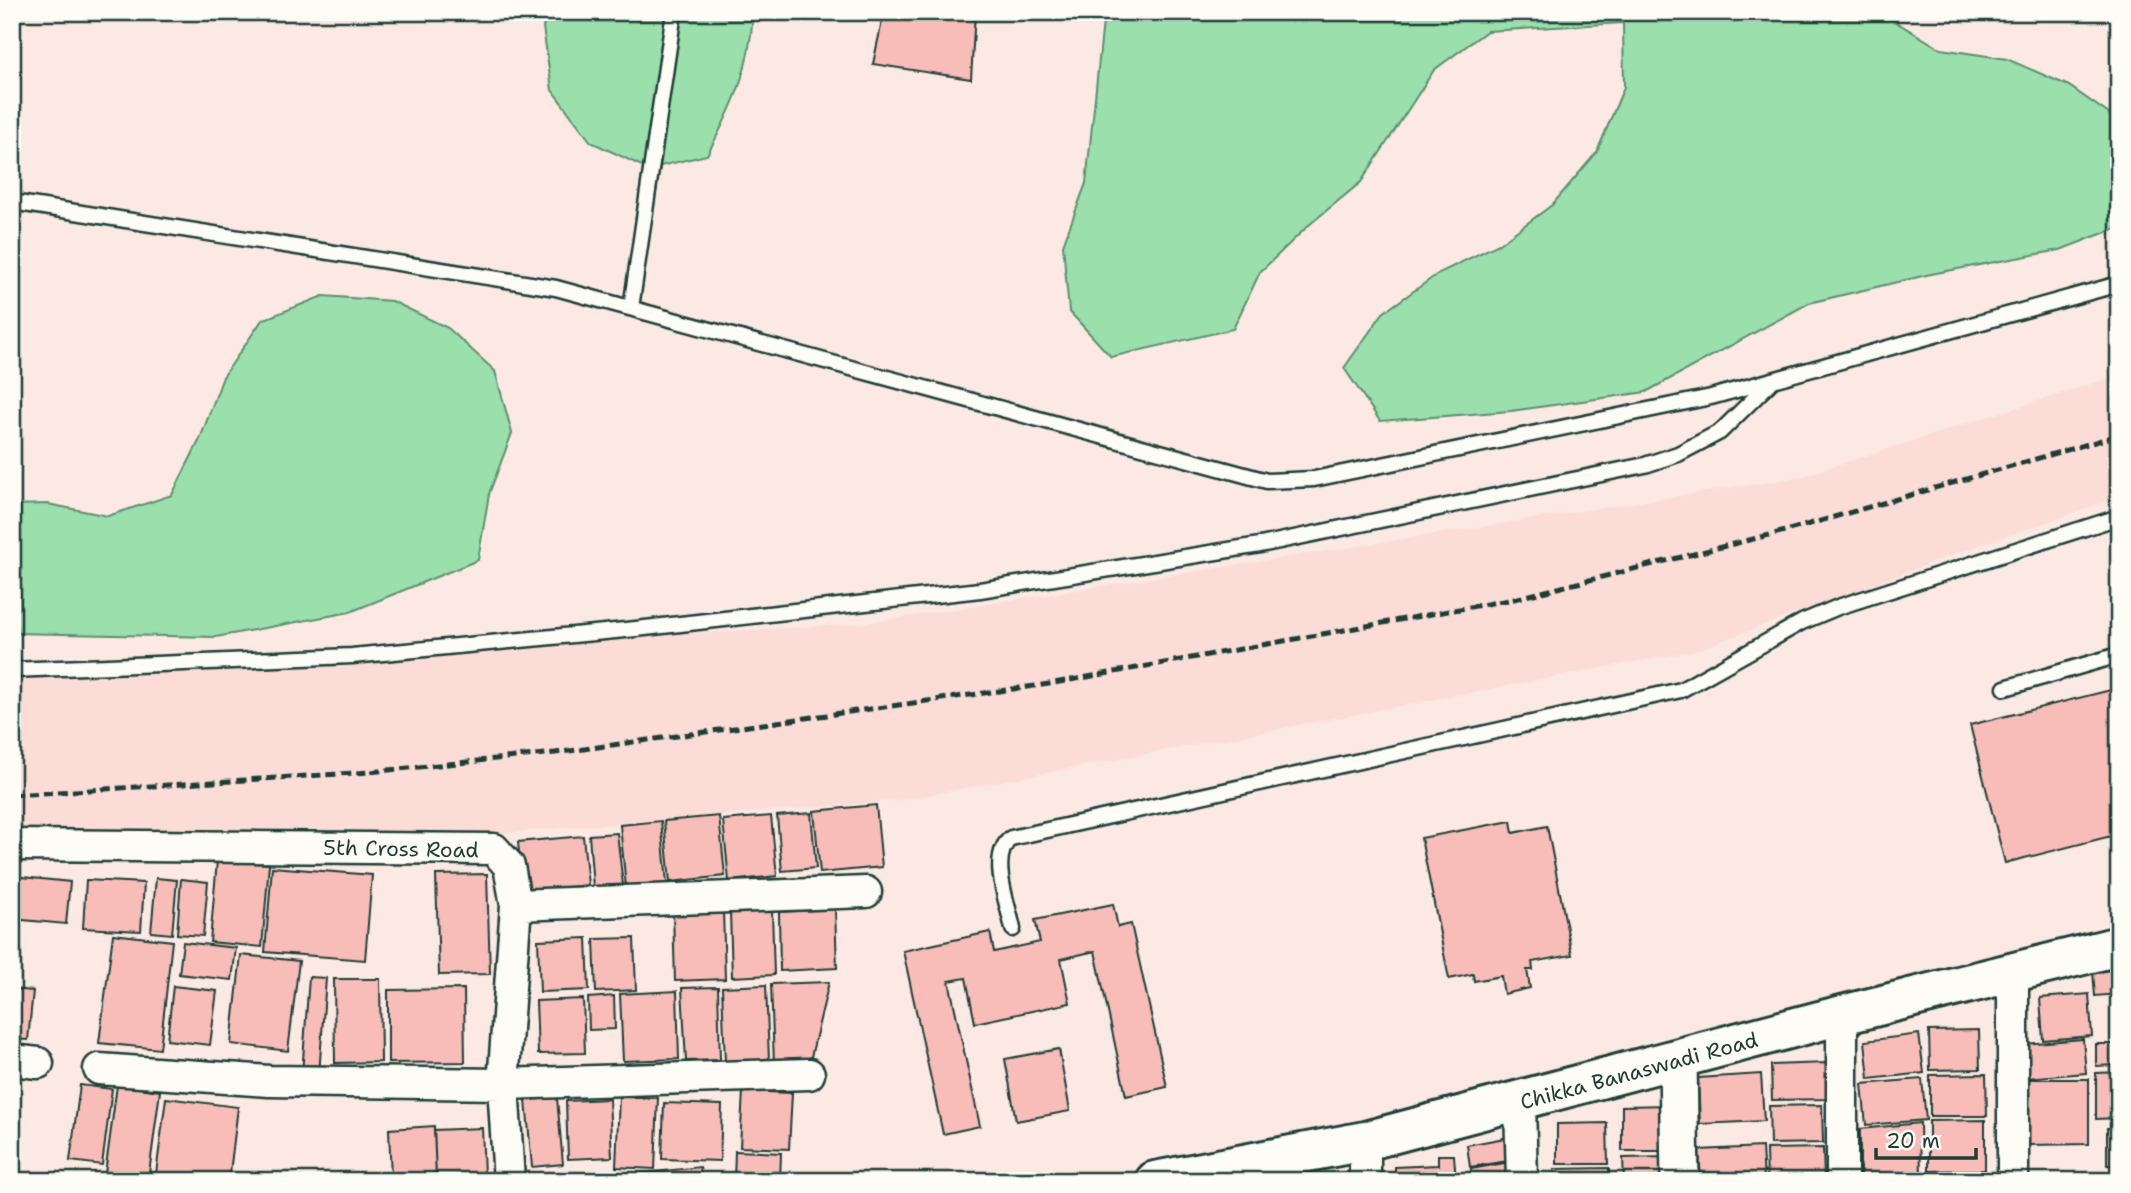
<svg xmlns="http://www.w3.org/2000/svg" width="2131" height="1193" font-family="'Shantell Sans',sans-serif">
	<style>
		.built { fill: #fbdcd7 }
		.green { fill: #9adfac; stroke: #5c8e70; stroke-width: 2 }
		.building { fill: #f9bdb9; stroke: #1f3d34; stroke-width: 2 }
		.lines { fill: none; stroke-linecap: round; stroke-linejoin: round }
		.service-casing { stroke: #1f3d34; stroke-width: 19 }
		.minor-casing { stroke: #1f3d34; stroke-width: 35 }
		.tertiary-casing { stroke: #1f3d34; stroke-width: 42 }
		.secondary-casing { stroke: #1f3d34; stroke-width: 44 }
		.service { stroke: #fdfcf7; stroke-width: 14 }
		.minor { stroke: #fdfcf7; stroke-width: 30 }
		.tertiary { stroke: #fdfcf7; stroke-width: 37 }
		.secondary { stroke: #fdfcf7; stroke-width: 38 }
		.rail { stroke: #1f3d34; stroke-width: 5; stroke-dasharray: 10 5; stroke-linecap: butt }
		.labels { text-anchor: middle; stroke-width: 7; stroke-linejoin: round; paint-order: stroke }
		.street-label { font-size: 21px; fill: #1f3d34; stroke: #fdfcf7 }
	</style>
	<rect width="100%" height="100%" fill="#fce9e4"/>
	<filter id="ink" filterUnits="userSpaceOnUse"><feTurbulence type="fractalNoise" baseFrequency=".0143" numOctaves="2"/><feDisplacementMap in="SourceGraphic" scale="14" xChannelSelector="R" yChannelSelector="G"/><feConvolveMatrix kernelMatrix="1 2 1 2 8 2 1 2 1" color-interpolation-filters="sRGB"/></filter>
	<g filter="url(#ink)">
		<path class="built" d="M2119,375V498L1982,544L1697,650L902,800L500,833L12,839V670L860,624L1800,477Z"/>
		<path class="green" d="M549,12H753C750,70 734,105 707,155L648,169L591,142L552,90L543,27Z
			M1104,12H1879L1941,49L2007,59L2069,86L2119,121V227L2060,250L1931,274L1809,303L1646,392L1511,411L1380,421L1344,368L1383,313L1439,273L1499,244L1552,205L1597,152L1624,87L1623,23L1487,31L1434,70L1361,182L1309,225L1260,272L1233,329L1111,357L1069,311L1063,245L1086,183Z
			M323,296L392,301L448,328L495,371L512,433L489,494L478,560L350,612L216,637L12,633V505L48,504L108,516L172,495L200,439L223,377L262,320Z"/>
		<path class="building" d="M884,12H975L971,79L873,64Z
			M2119,688V834L2005,863L1970,725Z
			M876,805L882,867L820,873L814,811Z
			M811,813L816,868L782,871L777,816Z
			M719,816L725,876L670,882L664,821Z
			M771,816L777,876L729,881L723,820Z
			M661,821L667,883L626,887L620,825Z
			M1511,821L1513,833L1547,826L1572,955L1532,962L1533,970H1527L1530,988L1504,994L1501,976L1474,981L1473,974L1449,979L1421,838Z
			M617,833L623,885L593,887L589,835Z
			M583,836L588,885L523,892L518,842Z
			M217,860L269,864L262,947L210,942Z
			M272,867L372,875L365,960L265,952Z
			M487,874L490,974L439,975L436,875Z
			M12,876L70,882L66,924L12,919Z
			M156,878L177,880L172,934L151,932Z
			M181,879L208,882L203,936L177,934Z
			M86,880L144,883L141,931L83,928Z
			M1113,904L1118,927L1131,924L1167,1087L1126,1096L1095,951L1061,959L1070,1003L975,1023L966,978L949,981L980,1126L943,1134L903,951L990,932L994,952L1040,942L1035,920Z
			M835,909L837,968L780,971L779,912Z
			M723,910L725,979L675,981L673,912Z
			M772,911L774,975L732,977L730,912Z
			M113,934L172,941L160,1049L99,1043Z
			M587,938L589,990L540,992L538,940Z
			M634,938L636,990L596,992L594,939Z
			M183,942L236,948L232,980L179,974Z
			M241,955L299,961L288,1051L231,1044Z
			M2119,969V994L2095,996L2093,972Z
			M309,977L326,978L319,1075L302,1074Z
			M334,979H380L381,1062L335,1063Z
			M829,982L810,1061L774,1063L771,984Z
			M766,985L769,1060L725,1062L722,987Z
			M173,986L217,991L210,1045L167,1040Z
			M718,987L720,1060L686,1061L682,988Z
			M12,989L33,991L28,1040L12,1039Z
			M464,989L465,1062L388,1063V990Z
			M677,991L679,1059L623,1061L620,994Z
			M2089,994L2092,1036L2043,1040L2040,998Z
			M614,996L615,1029L589,1030L588,998Z
			M583,999L585,1053L538,1054L536,1001Z
			M1979,1030L1980,1069L1930,1070L1929,1031Z
			M1919,1034L1924,1073L1869,1079L1865,1041Z
			M2083,1039L2086,1073L2026,1078L2023,1044Z
			M2096,1044H2119V1065L2096,1066Z
			M1059,1049L1070,1111L1016,1121L1005,1059Z
			M1828,1063V1099L1772,1100L1771,1065Z
			M2119,1072V1118L2096,1119V1073Z
			M1761,1074L1764,1121L1700,1124L1698,1078Z
			M1986,1074L1987,1116H1930V1075Z
			M1922,1079L1926,1120L1866,1125L1862,1084Z
			M2028,1079H2089V1144L2029,1145Z
			M80,1085L112,1089L102,1165L70,1161Z
			M117,1085L160,1091L148,1181H104Z
			M743,1091L792,1093L789,1149L740,1147Z
			M619,1097L658,1098L655,1169L616,1167Z
			M166,1098L238,1107L229,1181H155Z
			M557,1098L563,1164L532,1167L526,1100Z
			M609,1099L612,1157L568,1159L566,1101Z
			M664,1103L722,1105L720,1161L662,1159Z
			M1669,1105L1670,1151H1622V1106Z
			M1822,1105L1823,1143L1770,1144L1769,1106Z
			M1985,1120V1170L1929,1171V1121Z
			M1607,1123L1608,1164H1557V1124Z
			M1920,1123L1921,1181H1860V1129Z
			M434,1126L436,1177L391,1178L389,1129Z
			M12,1127H19L13,1181H12Z
			M482,1128L484,1174L436,1177L434,1130Z
			M2107,1128H2119V1165H2107Z
			M1505,1138L1508,1161L1470,1167L1467,1145Z
			M1762,1147L1764,1181H1701L1699,1150Z
			M1823,1148L1824,1181H1767L1766,1149Z
			M735,1151L781,1153L780,1181H734Z
			M1438,1155H1454L1456,1181H1382L1381,1175L1395,1174V1167L1438,1165Z
			M1669,1157V1181H1624L1623,1158Z
			M1510,1162L1511,1181H1470L1471,1169Z
			M700,1167L702,1181H601V1178Z
			M1609,1168V1181H1554V1169Z
			M1985,1174V1181H1929V1175Z"/>
		<g class="lines">
			<g class="service-casing">
				<path id="service" d="M12,202L556,288L1267,481L1314,479L1711,397L2119,284
					M631,308L674,12
					M12,670L352,656L636,629L980,590L1260,545L1645,465L1678,454L1720,432L1773,380
					M2005,688L2119,655
					M1013,929C1008,903 988,856 1011,838L1681,690L1802,622L1838,607L2119,517"/>
			</g>
			<g class="minor-casing">
				<path id="minor" d="M12,845L494,849L509,866L516,905L503,1084L509,1181
					M516,905L866,892
					M2013,972V1181
					M1842,1015V1181
					M12,1060L38,1063
					M99,1069L269,1081L503,1084L809,1074
					M1520,1103L1522,1181
					M1365,1181V1141"/>
			</g>
			<g class="tertiary-casing">
				<path id="tertiary" d="M1678,1061L1680,1181"/>
			</g>
			<g class="secondary-casing">
				<path id="secondary" d="M1155,1181L1365,1141L1842,1015L2119,946"/>
			</g>
			<use href="#service" class="service"/>
			<use href="#minor" class="minor"/>
			<use href="#tertiary" class="tertiary"/>
			<use href="#secondary" class="secondary"/>
			<path class="rail" d="M12,795L370,772L555,753L1049,684L1514,599L1789,530L2119,435"/>
		</g>
	</g>
	<g class="labels">
		<g class="street-label">
			<text transform="translate(401 849) rotate(1)" y="7">5th Cross Road</text>
			<text transform="translate(1639 1071) rotate(-15)" y="7">Chikka Banaswadi Road</text>
		</g>
	</g>
	<rect width="2131" height="1193" fill="none" stroke="#fdfcf7" stroke-width="42"/>
	<rect x="21" y="21" width="2089" height="1151" fill="none" stroke="#1f3d34" stroke-width="2.5" filter="url(#ink)"/>
	<path d="M1876 1148v10h100v-10" fill="none" stroke="#1f3d34" stroke-width="3.5"/>
	<text x="1886" y="1148" font-size="21" fill="#1f3d34" stroke="#fdfcf7" stroke-width="5" paint-order="stroke">20 m</text>
</svg>
